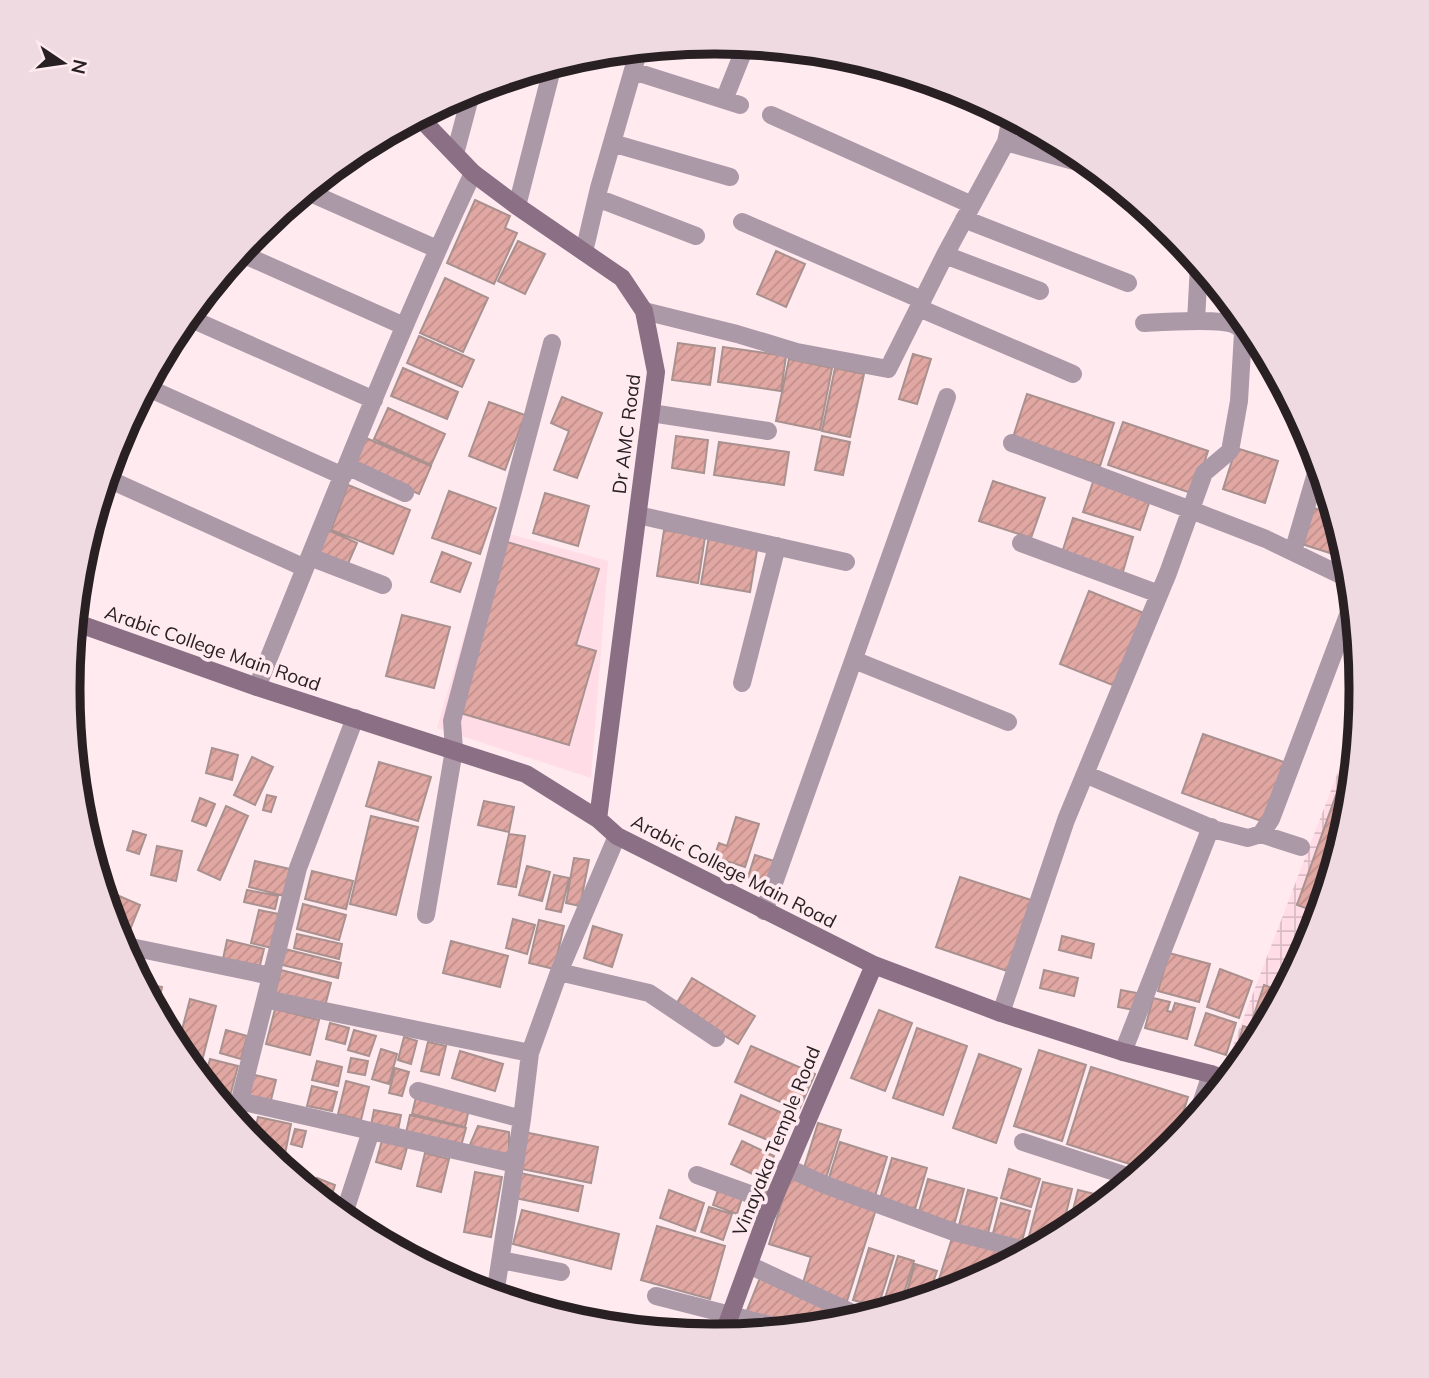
<svg xmlns="http://www.w3.org/2000/svg" width="1429" height="1378" font-family="Mulish,sans-serif">
	<style>
		.built { fill: #ffdce6 }
		.industrial { fill: url(#industrial-grid) }
		.building { fill: url(#building-hatch); stroke: #a9918f; stroke-width: 2 }
		.lines { fill: none; stroke-linecap: round; stroke-linejoin: round }
		.street { stroke: #ac99a8; stroke-width: 18 }
		.secondary { stroke: #8b6f85; stroke-width: 18 }
		.labels { text-anchor: middle; stroke-width: 7; stroke-linejoin: round; paint-order: stroke }
		.street-label { font-size: 19px; fill: #292023; stroke: #ffeaf0 }
		.rim { fill: none; stroke: #292023; stroke-width: 9 }
	</style>
	<defs>
		<pattern id="industrial-grid" width="8" height="8" patternUnits="userSpaceOnUse" patternTransform="scale(1.75)"><rect width="8" height="8" fill="#ffdce6"/><path d="M0 4h8M4 0v8" fill="none" stroke="#dbbcc5"/></pattern>
		<pattern id="building-hatch" width="6" height="6" patternUnits="userSpaceOnUse" patternTransform="scale(1.75)"><rect width="6" height="6" fill="#e1a7a2"/><path d="M-1 1l2-2M0 6l6-6M5 7l2-2" fill="none" stroke="#c18f8b"/></pattern>
	</defs>
	<rect width="100%" height="100%" fill="#ffeaf0"/>
	<path class="built" d="M495,530L608,561L591,778L437,728Z"/>
	<path class="industrial" d="M1358,720L1349,816L1312,937L1252,1049L1239,1065L1227,1061Z"/>
	<path class="building" d="M475,200L510,216L505,228L517,233L494,284L447,263Z
		M518,241L545,254L525,294L498,281Z
		M776,251L805,264L786,307L757,294Z
		M445,278L488,298L463,352L420,333Z
		M419,336L474,360L462,387L407,363Z
		M678,343L715,348L710,385L672,380Z
		M723,347L786,356L781,391L718,382Z
		M913,354L931,359L917,404L899,399Z
		M789,359L832,368L820,430L776,421Z
		M403,368L458,392L447,419L391,396Z
		M835,368L864,374L850,437L822,431Z
		M1027,394L1114,423L1100,466L1013,437Z
		M562,397L602,413L577,478L554,470L569,431L551,423Z
		M489,402L525,415L505,470L469,456Z
		M388,408L445,434L431,465L374,439Z
		M1123,422L1208,451L1194,494L1108,465Z
		M676,436L708,440L704,473L672,468Z
		M822,436L850,442L843,475L815,470Z
		M366,438L431,466L419,494L354,466Z
		M719,442L789,452L784,485L714,475Z
		M1236,448L1278,461L1265,503L1223,489Z
		M1094,479L1151,497L1140,530L1083,512Z
		M993,481L1045,498L1031,538L979,521Z
		M348,485L410,510L393,554L331,530Z
		M449,491L496,508L480,554L432,538Z
		M545,493L589,506L578,546L533,533Z
		M1314,508L1334,515L1348,559L1302,544Z
		M1073,518L1133,537L1122,575L1061,556Z
		M328,530L357,543L347,566L318,554Z
		M664,530L705,537L698,583L657,576Z
		M709,536L758,544L750,592L701,584Z
		M507,542L599,569L576,645L596,651L569,745L457,712Z
		M442,552L471,563L460,592L431,582Z
		M1089,591L1144,613L1115,686L1060,664Z
		M402,615L450,627L434,688L386,676Z
		M1203,734L1284,762L1264,822L1182,793Z
		M212,748L238,755L232,780L206,773Z
		M252,757L273,767L255,805L234,795Z
		M1348,761L1354,763L1349,816L1319,913L1297,905Z
		M379,762L431,777L418,821L366,806Z
		M267,795L276,797L271,812L263,810Z
		M200,798L215,804L206,826L192,821Z
		M484,801L514,807L509,832L478,825Z
		M226,806L248,816L220,880L198,870Z
		M371,816L418,827L396,915L350,904Z
		M736,817L759,824L745,867L714,857L719,843L727,846Z
		M133,831L146,835L139,854L127,850Z
		M509,834L525,836L516,887L498,884Z
		M157,846L182,851L176,881L151,875Z
		M755,855L774,861L767,883L748,877Z
		M574,858L589,860L580,906L566,903Z
		M255,861L290,869L284,896L249,887Z
		M527,866L550,872L542,901L519,895Z
		M312,871L353,881L346,909L305,899Z
		M554,875L569,878L561,912L546,909Z
		M960,877L1034,901L1010,972L936,947Z
		M247,890L278,896L275,909L244,902Z
		M110,892L140,905L123,947L117,936L106,901Z
		M303,904L346,915L339,940L297,929Z
		M259,910L279,914L272,948L251,943Z
		M513,919L535,925L527,954L506,948Z
		M539,920L564,926L554,969L529,963Z
		M593,926L622,935L612,967L584,958Z
		M297,934L342,944L339,959L294,948Z
		M1062,936L1094,944L1091,958L1059,950Z
		M227,940L264,949L259,969L223,959Z
		M451,941L508,956L500,987L443,973Z
		M281,948L341,963L338,978L278,964Z
		M1169,953L1210,964L1199,1002L1158,991Z
		M1220,969L1252,981L1239,1018L1207,1007Z
		M281,970L331,983L325,1006L275,994Z
		M1044,970L1078,978L1074,996L1040,988Z
		M692,978L755,1016L738,1044L675,1006Z
		M141,983L162,987L157,1010L156,1009Z
		M1264,985L1283,992L1265,1025L1252,1021Z
		M1121,990L1137,993L1134,1010L1118,1007Z
		M1153,998L1170,1002L1167,1011L1172,1012L1175,1003L1195,1008L1187,1039L1145,1028Z
		M190,999L216,1006L202,1061L183,1057L177,1049Z
		M275,1009L319,1020L310,1055L266,1044Z
		M879,1010L912,1023L885,1091L851,1078Z
		M1206,1013L1236,1023L1226,1055L1195,1045Z
		M330,1023L349,1028L345,1044L326,1039Z
		M1243,1026L1261,1032L1252,1049L1244,1059L1235,1056Z
		M917,1028L967,1046L943,1115L893,1098Z
		M226,1030L247,1036L241,1059L220,1053Z
		M354,1030L376,1036L369,1056L348,1050Z
		M404,1037L417,1041L411,1064L398,1060Z
		M428,1042L446,1046L439,1075L421,1071Z
		M751,1046L815,1074L799,1110L735,1082Z
		M381,1049L397,1054L389,1084L372,1079Z
		M1039,1050L1086,1065L1062,1141L1014,1126Z
		M460,1051L503,1064L495,1091L452,1078Z
		M979,1054L1021,1069L996,1143L953,1128Z
		M351,1058L368,1061L365,1075L348,1072Z
		M210,1059L238,1066L228,1104L221,1102L186,1060L208,1066Z
		M317,1061L342,1067L338,1086L312,1080Z
		M1091,1067L1188,1097L1173,1145L1145,1169L1067,1144Z
		M395,1068L409,1072L402,1096L389,1093Z
		M251,1074L276,1080L270,1104L245,1098Z
		M346,1081L369,1087L361,1120L338,1114Z
		M312,1086L337,1092L332,1111L307,1106Z
		M741,1095L787,1115L775,1143L729,1124Z
		M416,1097L469,1109L465,1127L412,1114Z
		M374,1110L401,1115L398,1130L371,1125Z
		M410,1115L466,1128L461,1146L406,1133Z
		M258,1117L291,1124L285,1154L260,1149L240,1126V1123L256,1126Z
		M818,1123L841,1130L826,1178L803,1171Z
		M478,1126L509,1132V1155L469,1147Z
		M295,1129L306,1131L302,1147L291,1144Z
		M524,1132L598,1147L591,1183L517,1168Z
		M383,1137L408,1144L401,1169L376,1162Z
		M742,1141L774,1156L763,1179L731,1164Z
		M840,1142L887,1157L875,1196L828,1181Z
		M425,1153L449,1159L441,1192L417,1186Z
		M892,1158L927,1168L915,1209L880,1199Z
		M1009,1169L1040,1179L1031,1207L1001,1198Z
		M475,1172L502,1177L491,1237L464,1232Z
		M520,1173L583,1186L578,1211L515,1198Z
		M317,1178L335,1185L329,1204L312,1192Z
		M789,1178L877,1206L847,1301L802,1286L811,1257L769,1244Z
		M928,1179L964,1189L954,1225L918,1215Z
		M1043,1182L1072,1189L1061,1234L1032,1249L1026,1248Z
		M719,1187L743,1195L737,1214L713,1205Z
		M669,1190L704,1203L695,1231L660,1218Z
		M968,1190L997,1198L987,1237L958,1229Z
		M1078,1190L1107,1197L1106,1200L1068,1230Z
		M1001,1203L1030,1211L1021,1245L992,1237Z
		M709,1207L732,1214L723,1240L701,1232Z
		M522,1210L619,1234L611,1269L513,1244Z
		M657,1226L725,1246L710,1299L641,1280Z
		M953,1235L1012,1254L1010,1261L962,1287L934,1295Z
		M869,1248L894,1256L878,1307L853,1300Z
		M898,1256L914,1261L900,1306L887,1310L882,1308Z
		M915,1264L937,1271L928,1297L903,1305Z
		M760,1278L845,1313L841,1323L786,1329L746,1313Z
		M666,1320L691,1329L689,1334L662,1331Z"/>
	<g class="lines">
		<path class="street" d="M633,71L740,105
			M947,87L1011,117
			M724,100L746,45
			M771,115L972,205
			M1006,142L1092,166
			M612,143L730,177
			M455,154L472,90
			M306,191L437,249
			M597,198L696,236
			M517,206L553,65
			M964,219L1128,283
			M742,222L922,300
			M584,252L599,188L639,49
			M240,253L404,326
			M945,255L1040,291
			M919,308L1073,374
			M644,311L737,334L797,352L888,369L945,255L1006,142L1011,117
			M187,317L374,400
			M1196,321L1199,265
			M146,387L343,476
			M651,413L768,431
			M1012,443L1191,510L1266,539L1351,580
			M347,466L405,493
			M106,478L305,568
			M638,515L846,562
			M1021,543L1159,594
			M1293,552L1319,463
			M310,557L383,585
			M854,660L1008,722
			M742,683L777,546
			M257,687C327,515 394,341 473,173
			M1085,774L1216,830L1248,838L1261,834L1271,819L1353,602
			M1261,834L1301,847
			M764,911L947,397
			M426,915L454,750L452,721L552,343
			M128,957L131,947L271,976
			M559,972L649,993L716,1038
			M266,999L530,1053
			M1001,1013L1066,820L1168,573L1204,473L1230,451L1239,401L1243,333C1241,330 1239,326 1235,325C1222,318 1162,322 1144,323
			M1123,1052L1211,827
			M418,1091L522,1119
			M240,1101L371,1131L343,1217
			M1197,1116L1211,1074
			M235,1120L298,868L355,718
			M371,1131L515,1164
			M1023,1142L1133,1178
			M786,1167L823,1184L954,1232L1029,1251
			M697,1175L772,1202
			M501,1260L561,1272
			M749,1265L861,1317
			M495,1295L522,1119L530,1053L559,972L617,836
			M656,1296L770,1325L780,1330"/>
		<path class="secondary" d="M421,116L422,120L473,173L517,206L622,278L644,311L656,372L598,819
			M74,622L257,687L526,774L598,819L617,836L874,965L1001,1013L1123,1052L1211,1074L1227,1080
			M723,1335L766,1217L874,965"/>
	</g>
	<g class="labels">
		<g class="street-label">
			<text transform="translate(626 434) rotate(-83)" y="7">Dr AMC Road</text>
			<text transform="translate(213 648) rotate(19)" y="7">Arabic College Main Road</text>
			<text transform="translate(734 871) rotate(27)" y="7">Arabic College Main Road</text>
			<text transform="translate(776 1141) rotate(-68)" y="7">Vinayaka Temple Road</text>
		</g>
	</g>
	<path d="M0 0H1429V1378H0ZM714 54H715A634 634 0 0 1 1349 688V690A634 634 0 0 1 715 1324H714A634 634 0 0 1 80 690V688A634 634 0 0 1 714 54Z" fill="#eedae0" fill-rule="evenodd"/>
	<path class="rim" d="M714 54H715A634 634 0 0 1 1349 688V690A634 634 0 0 1 715 1324H714A634 634 0 0 1 80 690V688A634 634 0 0 1 714 54Z"/>
	<g transform="translate(63 63) rotate(103)" stroke="#ffeaf0" stroke-width="5" paint-order="stroke">
	<path d="M0-5L12 26L0 18L-12 26Z" fill="#292023"/>
	<text y="-10" font-size="19" font-weight="bold" text-anchor="middle" fill="#292023">N</text>
	</g>
</svg>
